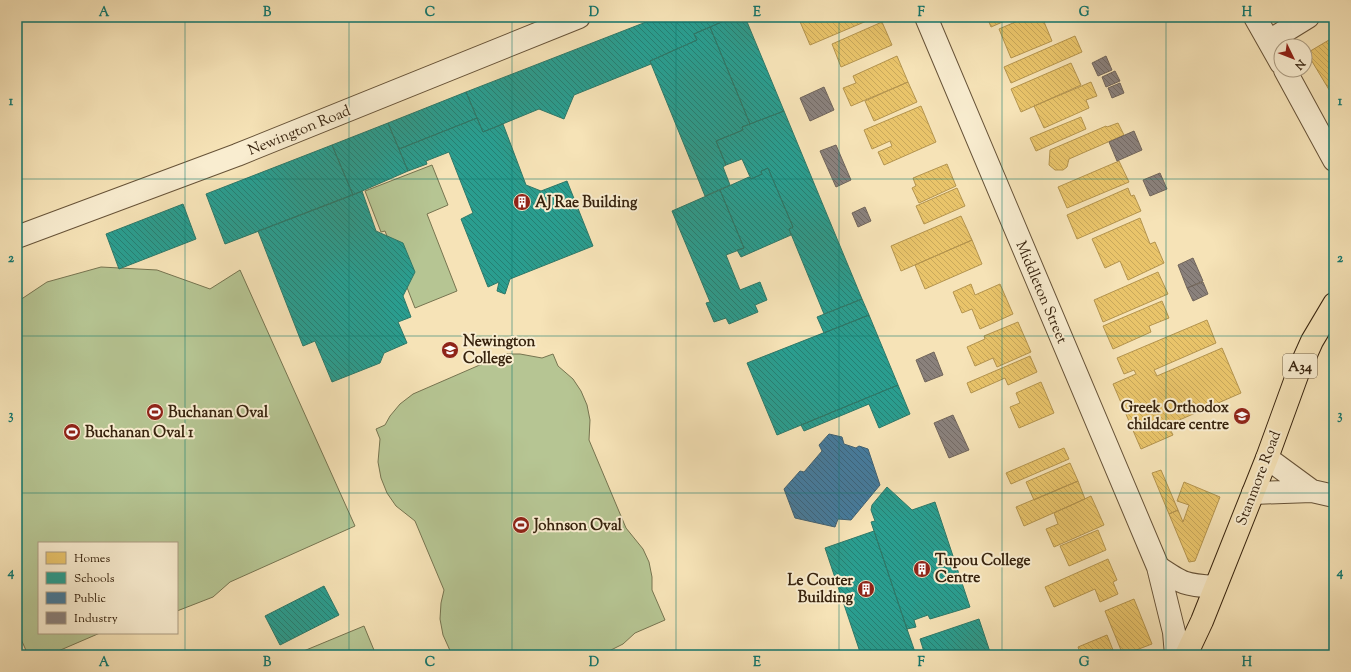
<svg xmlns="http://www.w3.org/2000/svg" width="1351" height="672" font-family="'Sorts Mill Goudy',serif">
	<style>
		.green { fill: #b6c593; stroke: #767450 }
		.homes { fill: url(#homes-back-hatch); stroke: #b4944e }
		.schools { fill: url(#schools-back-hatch); stroke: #2e7868 }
		.public { fill: url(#public-back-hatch); stroke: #416172 }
		.industry { fill: url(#industry-back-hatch); stroke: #71655b }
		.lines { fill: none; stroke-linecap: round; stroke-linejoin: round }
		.minor-casing { stroke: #675338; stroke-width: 24 }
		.trunk-casing { stroke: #37230e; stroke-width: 24 }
		.minor { stroke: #f9edd0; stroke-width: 22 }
		.trunk { stroke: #f6e3b7; stroke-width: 22 }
		.grid { fill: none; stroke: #0f766e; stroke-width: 1; stroke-opacity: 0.55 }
		.labels { text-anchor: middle; stroke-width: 4; stroke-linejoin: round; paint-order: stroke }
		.shield { fill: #f9edd0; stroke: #716048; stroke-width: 1 }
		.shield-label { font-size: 14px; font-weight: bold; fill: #37230e }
		.street-label { font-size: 15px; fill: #37230e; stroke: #f9edd0 }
		.poi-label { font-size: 15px; font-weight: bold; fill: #37230e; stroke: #f9edd0; text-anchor: start }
		.neatline { fill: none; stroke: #0f766e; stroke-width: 1.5 }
		.grid-label { font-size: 13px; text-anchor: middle; font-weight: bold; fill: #0f766e }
	</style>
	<defs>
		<pattern id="homes-back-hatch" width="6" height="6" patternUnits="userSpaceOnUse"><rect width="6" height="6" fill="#e9c46a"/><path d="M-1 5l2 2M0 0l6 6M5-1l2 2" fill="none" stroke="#c8a85b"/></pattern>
		<pattern id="schools-back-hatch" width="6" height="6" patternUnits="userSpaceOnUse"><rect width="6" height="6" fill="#2a9d8f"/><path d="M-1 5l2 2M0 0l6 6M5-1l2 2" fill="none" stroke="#258073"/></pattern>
		<pattern id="public-back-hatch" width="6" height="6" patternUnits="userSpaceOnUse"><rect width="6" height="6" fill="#457b9d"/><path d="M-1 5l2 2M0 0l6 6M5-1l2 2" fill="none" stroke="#3a647e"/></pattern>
		<pattern id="industry-back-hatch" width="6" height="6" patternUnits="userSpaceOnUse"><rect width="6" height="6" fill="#8a817c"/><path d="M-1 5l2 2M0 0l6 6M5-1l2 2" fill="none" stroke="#726964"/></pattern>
	</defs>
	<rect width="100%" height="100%" fill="#f6e3b7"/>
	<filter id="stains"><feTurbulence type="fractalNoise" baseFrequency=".005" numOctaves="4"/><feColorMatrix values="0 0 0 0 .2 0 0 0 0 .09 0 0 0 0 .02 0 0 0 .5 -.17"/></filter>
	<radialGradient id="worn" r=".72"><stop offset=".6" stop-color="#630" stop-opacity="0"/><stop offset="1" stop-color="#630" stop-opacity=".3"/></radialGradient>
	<path class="green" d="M432,165L448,205L427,214L457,291L415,308L385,231L381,232L365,191Z
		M101,267L157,270L210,289L240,270L355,526L230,582L213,597L177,611V543H39V633H100L49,655H28L17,630V302L47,282Z
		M505,354H520L542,358L553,354L558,366L573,379L581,391L587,405L590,420L589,440L626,528L643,549L649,562L652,577V590L665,620L635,633L623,644L601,655H452L443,635L440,619L441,603L444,590L415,521L396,506L387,493L381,478L378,462L380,439L376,429L385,425L390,416L400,404L413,394Z
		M364,626L376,655H294Z"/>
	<path class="homes" d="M798,17H876L810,45Z
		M987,17H1014L991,27Z
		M1027,17H1033L1034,20L1042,17L1052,41L1011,58L999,29Z
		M882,22L892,45L841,67L832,44Z
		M1075,36L1082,52L1011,83L1004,67Z
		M1334,37V91L1331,93L1307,53Z
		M897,56L908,82L851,106L843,88L856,83L853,76Z
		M1071,63L1081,85L1021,112L1011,89Z
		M908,82L917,102L874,121L865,101Z
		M1091,82L1097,96L1086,100L1089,108L1044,128L1034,106Z
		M921,106L936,142L884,165L878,152L892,146L890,141L872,149L864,130Z
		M1081,117L1086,129L1036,151L1030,138Z
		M1118,123L1124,135L1069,159L1067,167L1063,170H1055L1049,165L1050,150L1106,126L1107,127Z
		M1119,161L1129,182L1067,208L1058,187Z
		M947,164L956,186L919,203L912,188L916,186L913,178Z
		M957,188L965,206L924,224L916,206Z
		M1128,188L1131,196L1134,195L1141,211L1077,239L1067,215Z
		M961,216L972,240L901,271L891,246Z
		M1140,218L1150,244L1155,242L1164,263L1128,280L1120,261L1105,268L1092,239Z
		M972,240L982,264L925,289L915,265Z
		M1158,272L1168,294L1103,322L1094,300Z
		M971,284L975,295L1000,284L1013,314L980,329L972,309L962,313L953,292Z
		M1162,301L1169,318L1149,326L1151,332L1113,349L1103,326Z
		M1207,320L1216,343L1154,370L1157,376L1222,348L1241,393L1168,425L1173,435L1141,449L1113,384L1136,374L1134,370L1124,374L1117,358Z
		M1018,322L1031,352L997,367L993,358L975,366L967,347L985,339L984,336Z
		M1030,356L1037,372L1008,385L1005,378L971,393L967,383Z
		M1041,382L1054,413L1019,428L1010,407L1020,403L1016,393Z
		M1064,448L1069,459L1011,484L1006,473Z
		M1070,463L1078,481L1034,500L1026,482Z
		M1161,470L1178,510L1169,514L1152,473Z
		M1078,481L1085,499L1024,526L1016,507Z
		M1184,482L1220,497L1195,561L1189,562L1169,514L1178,510L1183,522L1189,505L1177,501Z
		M1091,496L1104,525L1054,547L1046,529L1058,524L1054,513Z
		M1098,530L1106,550L1069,566L1060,546Z
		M1108,559L1117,580L1113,582L1118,594L1100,602L1095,589L1054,607L1045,587Z
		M1134,599L1152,644L1123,655L1105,611Z
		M1107,635L1115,655H1081L1078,647Z"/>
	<path class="schools" d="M659,17H733L694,34L697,40L650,61L651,64L574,95L564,119L539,109L483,132L466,92Z
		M733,17H745L784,111L750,124L710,27Z
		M710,27L750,124L742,127L743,130L716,141L726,165L723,167L730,185L705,196L650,61L697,40L694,34Z
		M466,92L477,118L399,149L388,123Z
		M784,111L862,299L824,314L789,229L793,227L768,168L761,171L762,174L751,179L742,159L726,165L716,141L743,130L742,127Z
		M477,118L483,132L503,124L526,185L541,191L567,181L593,246L510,279L505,294L497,291L499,282L488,287L461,219L473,213L449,152L426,161L427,164L408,171L399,149Z
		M388,123L408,171L353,195L332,145Z
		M332,145L353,195L225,244L206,194Z
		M768,168L793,227L789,229L791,235L741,257L737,250L744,248L720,190L749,177L751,179L762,174L761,171Z
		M720,190L744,248L726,255L740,290L760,282L767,300L755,305L758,312L729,324L726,318L714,322L706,303L710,302L672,211Z
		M362,191L376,231L403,243L415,272L403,296L411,317L398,322L407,343L384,353L380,363L332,382L315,341L303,346L258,231Z
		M183,204L196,239L119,269L106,234Z
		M862,299L869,315L824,333L817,317Z
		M869,315L898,385L777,435L747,363Z
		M898,385L910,414L879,428L869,404L804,431L801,425Z
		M887,487L912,510L935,502L970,607L930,619L928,615L914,620L916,627L907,629L871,522L875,521L871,510L872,505Z
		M874,531L907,629L916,655H861L825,548Z
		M324,586L339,615L280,645L265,616Z
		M979,619L991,655H925L920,639Z"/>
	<path class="public" d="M829,434L842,437L844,444L856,448L859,446L868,449L880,485L851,520L838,519L835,527L795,518L784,489L800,471L804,472L822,451L819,445Z"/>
	<path class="industry" d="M1106,56L1112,70L1098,76L1092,63Z
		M1115,71L1120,81L1106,87L1102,77Z
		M1120,83L1124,93L1112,98L1108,88Z
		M824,87L834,110L810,121L800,98Z
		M1134,131L1142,150L1117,161L1109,142Z
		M836,145L851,180L836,187L820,151Z
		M1160,173L1167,189L1150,196L1143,180Z
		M865,207L871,221L858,227L852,213Z
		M1193,258L1203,281L1187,288L1178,265Z
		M1203,282L1208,294L1193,301L1187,288Z
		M934,352L943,375L925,382L916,360Z
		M953,415L969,450L949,458L934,423Z"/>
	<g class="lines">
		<g class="minor-casing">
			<path id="minor" d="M926,17L1158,567L1174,632L1176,655
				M1255,17L1281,63
				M1269,41L1308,17
				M1285,70L1334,160
				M17,237L237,155L579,17
				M1267,458L1312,491
				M1253,493L1312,491L1334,496
				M1158,567C1183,584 1185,585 1215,587"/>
		</g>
		<g class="trunk-casing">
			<path id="trunk" d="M1186,655L1202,621L1267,458L1299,370L1312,341L1334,304"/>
		</g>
		<use href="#minor" class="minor"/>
		<use href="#trunk" class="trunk"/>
	</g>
	<path class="grid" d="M185,17V655M349,17V655M512,17V655M676,17V655M839,17V655M1002,17V655M1166,17V655M17,179H1334M17,336H1334M17,493H1334"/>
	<defs>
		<g id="building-disc" transform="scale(0.9)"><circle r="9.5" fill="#8f2418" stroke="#f9edd0"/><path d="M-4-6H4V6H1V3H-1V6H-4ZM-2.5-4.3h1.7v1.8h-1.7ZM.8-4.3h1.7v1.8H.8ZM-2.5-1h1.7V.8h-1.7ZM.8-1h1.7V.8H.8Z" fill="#fff"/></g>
		<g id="school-disc" transform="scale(0.9)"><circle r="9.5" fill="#8f2418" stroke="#f9edd0"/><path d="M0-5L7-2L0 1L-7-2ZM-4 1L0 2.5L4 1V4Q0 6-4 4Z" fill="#fff"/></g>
		<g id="stadium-disc" transform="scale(0.9)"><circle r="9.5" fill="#8f2418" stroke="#f9edd0"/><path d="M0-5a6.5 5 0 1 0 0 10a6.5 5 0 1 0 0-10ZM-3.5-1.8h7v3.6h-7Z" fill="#fff"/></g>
	</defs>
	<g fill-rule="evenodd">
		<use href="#building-disc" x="522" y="202"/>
		<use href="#school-disc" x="450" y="350"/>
		<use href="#stadium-disc" x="155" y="412"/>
		<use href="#school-disc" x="1242" y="416"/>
		<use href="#stadium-disc" x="72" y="432"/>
		<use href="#stadium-disc" x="521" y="525"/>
		<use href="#building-disc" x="922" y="569"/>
		<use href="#building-disc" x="866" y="589"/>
	</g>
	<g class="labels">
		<rect class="shield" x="1283" y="354" width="34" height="24" rx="3"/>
		<g class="shield-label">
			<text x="1300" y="371">A34</text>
		</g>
		<g class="street-label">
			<text transform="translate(299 130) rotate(-22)" y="5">Newington Road</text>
			<text transform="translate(1042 292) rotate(67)" y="5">Middleton Street</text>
			<text transform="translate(1258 478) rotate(-69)" y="5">Stanmore Road</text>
		</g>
		<g class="poi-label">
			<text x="535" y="207">AJ Rae Building</text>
			<text x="463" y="346">Newington<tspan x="463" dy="17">College</tspan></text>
			<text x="1229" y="412" text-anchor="end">Greek Orthodox<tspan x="1229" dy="17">childcare centre</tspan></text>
			<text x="168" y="417">Buchanan Oval</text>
			<text x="85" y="437">Buchanan Oval 1</text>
			<text x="534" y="530">Johnson Oval</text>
			<text x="935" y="565">Tupou College<tspan x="935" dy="17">Centre</tspan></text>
			<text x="853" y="585" text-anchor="end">Le Couter<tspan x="853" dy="17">Building</tspan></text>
		</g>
	</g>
	<rect width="1351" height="672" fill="none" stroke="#f6e3b7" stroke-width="44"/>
	<rect x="38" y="542" width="140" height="92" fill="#f9edd0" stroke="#ab9c82"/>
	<rect x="46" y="552" width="20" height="12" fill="#e9c46a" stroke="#ab9c82"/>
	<text x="74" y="562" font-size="12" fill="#37230e">Homes</text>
	<rect x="46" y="572" width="20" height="12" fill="#2a9d8f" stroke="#ab9c82"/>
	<text x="74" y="582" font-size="12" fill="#37230e">Schools</text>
	<rect x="46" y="592" width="20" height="12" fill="#457b9d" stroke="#ab9c82"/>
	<text x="74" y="602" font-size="12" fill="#37230e">Public</text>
	<rect x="46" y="612" width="20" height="12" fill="#8a817c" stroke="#ab9c82"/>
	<text x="74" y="622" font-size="12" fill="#37230e">Industry</text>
	<g transform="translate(1293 58) rotate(133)"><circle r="19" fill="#f9edd0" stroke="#ab9c82"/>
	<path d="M0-3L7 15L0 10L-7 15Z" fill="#8f2418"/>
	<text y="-6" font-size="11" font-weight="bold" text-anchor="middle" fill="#37230e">N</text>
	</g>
	<rect x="22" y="22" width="1307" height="628" class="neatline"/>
	<g class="grid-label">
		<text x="104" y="16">A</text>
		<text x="267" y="16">B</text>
		<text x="430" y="16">C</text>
		<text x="594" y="16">D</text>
		<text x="757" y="16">E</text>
		<text x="921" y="16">F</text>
		<text x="1084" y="16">G</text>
		<text x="1247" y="16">H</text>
		<text x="11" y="105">1</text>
		<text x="1340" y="105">1</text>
		<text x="11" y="262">2</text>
		<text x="1340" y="262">2</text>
		<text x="11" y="419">3</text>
		<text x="1340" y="419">3</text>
		<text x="11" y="576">4</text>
		<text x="1340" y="576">4</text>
		<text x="104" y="666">A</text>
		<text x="267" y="666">B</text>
		<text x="430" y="666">C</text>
		<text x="594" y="666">D</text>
		<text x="757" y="666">E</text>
		<text x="921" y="666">F</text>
		<text x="1084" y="666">G</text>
		<text x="1247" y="666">H</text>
	</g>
	<rect width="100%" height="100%" filter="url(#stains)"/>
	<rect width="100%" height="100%" fill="url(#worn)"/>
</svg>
